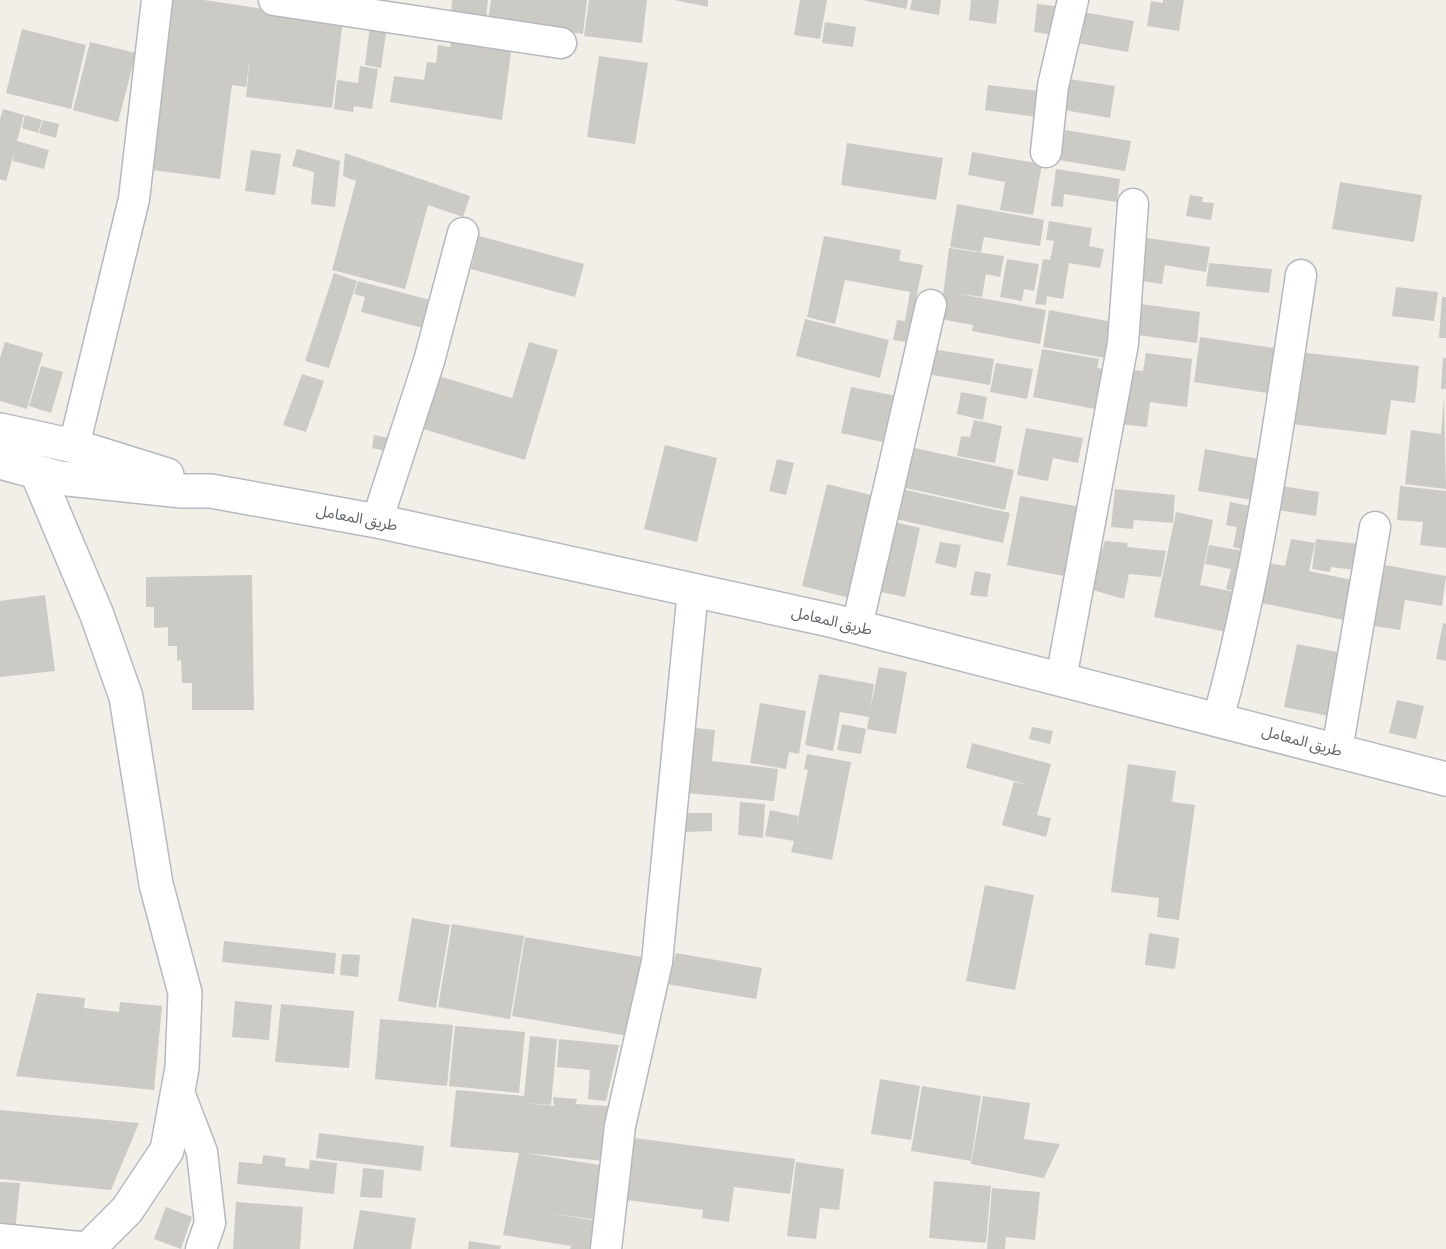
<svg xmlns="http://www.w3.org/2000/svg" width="1446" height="1249" font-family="Barlow,'Noto Sans Arabic',sans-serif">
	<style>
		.building { fill: #cccac5 }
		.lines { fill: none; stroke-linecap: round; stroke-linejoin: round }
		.minor-casing { stroke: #b5b8bc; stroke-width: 33 }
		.secondary-casing { stroke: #b6babf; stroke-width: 36 }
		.minor { stroke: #fff; stroke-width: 30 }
		.secondary { stroke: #fff; stroke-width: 33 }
		.labels { text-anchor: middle; stroke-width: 6; stroke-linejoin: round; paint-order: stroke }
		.street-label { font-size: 15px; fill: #5f6368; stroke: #fff }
	</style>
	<rect width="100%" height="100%" fill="#f1efe8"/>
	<path class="building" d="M173,0H204L343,21L332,108L246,97L250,56L246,87L232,85L220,179L152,170Z
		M452,0H488L486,19L451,15Z
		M491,0H587L583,34L488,21Z
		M589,0H647L642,43L584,36Z
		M674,0H708V7Z
		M800,0H827L820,39L794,35Z
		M863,0H908L906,9Z
		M912,0H941L939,15L910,10Z
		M971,0H999L996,24L969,20Z
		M1163,0H1184L1179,31L1147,26L1151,1L1163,3Z
		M1037,4L1063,7L1059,36L1034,32Z
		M1083,12L1134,21L1128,52L1077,43Z
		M825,22L856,27L853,47L822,43Z
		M370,25L387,27L381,68L365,65Z
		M22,29L86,45L71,109L6,93Z
		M451,36L512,44L502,120L390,102L394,76L424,80L427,62L436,63L438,45L450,47Z
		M90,42L136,53L118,122L73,110Z
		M599,56L648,63L635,144L587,137Z
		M360,66L378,69L372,109L354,106L353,112L334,109L337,80L358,83Z
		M1069,79L1115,86L1110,118L1064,110Z
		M988,85L1048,92L1045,118L985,110Z
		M3,109L24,115L17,141L49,150L44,169L13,161L15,150L6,181L0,179V119Z
		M25,115L42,120L38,133L22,128Z
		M43,120L59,124L56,138L39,133Z
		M1065,130L1131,141L1125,171L1059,160Z
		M847,143L943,158L936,200L841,185Z
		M297,149L340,161L335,207L311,204L314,172L292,166Z
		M251,150L281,154L275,195L245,191Z
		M972,152L1042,164L1033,215L1000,210L1005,182L968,175Z
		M345,153L470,196L463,217L428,205L405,289L332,270L356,181L343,176Z
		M1056,169L1120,179L1117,202L1064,194L1063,207L1051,206Z
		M1340,182L1422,195L1414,242L1332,229Z
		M1190,195L1203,197L1202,202L1214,203L1211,220L1186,216Z
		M957,204L1044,220L1040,246L984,237L981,252L950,247Z
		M1049,221L1092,228L1089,246L1104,249L1100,268L1069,263L1063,299L1047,296L1046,305L1035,304L1043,259L1050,260L1054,241L1046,240Z
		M479,236L584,264L575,297L471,269Z
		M824,236L901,250L899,261L923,265L907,342L893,340L897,320L905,321L910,292L845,280L835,324L807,317Z
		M1147,238L1210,247L1206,272L1165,265L1162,284L1141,281Z
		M949,248L1004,256L1000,277L986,274L982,297L954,293L1046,310L1040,344L972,331L973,325L940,319Z
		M1007,259L1039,264L1034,291L1024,289L1022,301L1000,297Z
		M1209,263L1272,269L1269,293L1206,286Z
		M334,273L357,281L329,368L305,361Z
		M358,281L434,301L427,329L361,312L365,297L354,294Z
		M1396,287L1438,292L1434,321L1392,316Z
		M1442,297H1446V338H1439Z
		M1141,304L1200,312L1197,343L1137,335Z
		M1049,310L1118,323L1111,359L1043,347Z
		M805,319L889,340L880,378L796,356Z
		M1200,337L1281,349L1274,394L1194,382Z
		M5,342L43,353L27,409L0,401V358Z
		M529,342L558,350L525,460L420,428L432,374L512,398Z
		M932,349L994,359L990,385L927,374Z
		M1042,349L1099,359L1097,368L1103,369L1095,409L1033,397Z
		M1299,352L1419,366L1415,403L1391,400L1386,435L1290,424Z
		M1146,353L1192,359L1187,407L1150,402L1147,427L1120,424L1126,369L1143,371Z
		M1443,358H1446V389H1441Z
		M996,363L1033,369L1027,399L990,392Z
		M41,366L63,372L51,413L29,406Z
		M302,374L324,381L306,432L283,425Z
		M851,387L902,397L892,444L841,433Z
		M961,392L987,397L983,420L957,414Z
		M1444,398L1446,489L1405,484L1411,430L1441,434Z
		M974,420L1002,426L995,463L957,456L961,436L970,437Z
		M1026,428L1083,438L1078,463L1053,458L1048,481L1017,475Z
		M374,435L389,438L386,451L372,448Z
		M665,445L717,458L697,542L644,529Z
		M906,446L1014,470L1005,510L897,486Z
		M1205,449L1259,459L1252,500L1198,491Z
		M777,459L794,463L786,495L769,491Z
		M827,484L883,498L858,600L802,586Z
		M1276,485L1319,492L1316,516L1272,509Z
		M1400,486L1446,491V548L1420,545L1423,522L1397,520Z
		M897,488L1010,513L1003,543L891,518Z
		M1115,489L1175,495L1173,523L1134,520L1133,529L1111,527Z
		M1020,496L1087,508L1074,578L1007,565Z
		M1230,502L1255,507L1246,550L1233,547L1237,527L1226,525Z
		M1176,512L1213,520L1200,585L1240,593L1232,633L1154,617Z
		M895,522L920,528L905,597L881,592Z
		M1291,539L1315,543L1309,571L1357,581L1349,621L1256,602L1264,562L1285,566Z
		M1316,539L1359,544L1356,570L1331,567L1330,572L1312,569Z
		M1105,541L1128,543L1127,547L1166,551L1161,577L1129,574L1124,599L1089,589Z
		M940,542L961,545L956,568L935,563Z
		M1209,545L1248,552L1239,592L1226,589L1231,569L1205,564Z
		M1379,564L1446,576L1442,606L1405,600L1400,630L1368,625Z
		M975,571L991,574L987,597L970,595Z
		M252,575L254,710H192V683H182L181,660L177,661V646H168V627L154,628V607H146V577Z
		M45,595L55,671L0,677V601Z
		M1443,623L1446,624V661L1436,659Z
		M1297,644L1342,653L1329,716L1284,707Z
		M879,667L907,672L896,734L867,729L869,717L840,712L833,751L805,745L819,674L874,684L870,710Z
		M1397,700L1424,706L1416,739L1389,733Z
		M760,703L806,711L799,754L789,752L786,769L750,763Z
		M842,724L866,729L861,754L837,750Z
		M687,727L715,730L712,761L778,769L774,801L686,793Z
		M1032,727L1053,731L1050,744L1029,739Z
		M972,743L1051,764L1037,815L1051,818L1046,837L1002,825L1014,782L1029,785L966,768Z
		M807,754L851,762L832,860L791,852L794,841L765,836L770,810L798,816L796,829L808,770L804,769Z
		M1128,764L1176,771L1172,802L1195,805L1179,920L1157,917L1159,898L1111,892Z
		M740,802L765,804L763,838L738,835Z
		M685,813H712V831L685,832Z
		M985,885L1034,895L1015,990L966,981Z
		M412,918L450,925L436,1008L398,1001Z
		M452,924L524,936L510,1019L438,1007Z
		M1149,933L1179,938L1175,969L1145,965Z
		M525,937L648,958L634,1037L512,1016Z
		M224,941L336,953L334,974L222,962Z
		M676,953L762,968L756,999L667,984Z
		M342,954L360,955L358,977L340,975Z
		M37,993L85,998L84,1008L119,1012L120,1002L162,1006L154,1090L16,1076Z
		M235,1001L272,1005L269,1040L232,1037Z
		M281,1004L354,1011L349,1068L275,1062Z
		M380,1019L453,1025L447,1086L375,1079Z
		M455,1026L525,1032L519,1093L449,1086Z
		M530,1036L557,1039L551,1105L523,1103L554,1106L553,1097L577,1099L576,1104L608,1106L603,1161L525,1153L606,1166L598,1220L542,1212L598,1221L594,1249H570L571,1246L503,1235L519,1153L450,1147L456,1090L524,1096Z
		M559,1039L619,1045L606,1101L588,1099L590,1070L557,1067Z
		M880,1079L920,1086L911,1140L871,1134Z
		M922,1086L981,1096L971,1161L911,1151Z
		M983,1096L1030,1103L1024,1139L1060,1144L1044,1178L971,1164Z
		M0,1110L139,1123L111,1190L0,1179Z
		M319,1133L424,1146L421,1171L316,1158Z
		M627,1137L795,1159L790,1194L734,1187L729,1222L702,1218L703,1210L619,1199Z
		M263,1155L286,1158L285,1166L309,1169L310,1160L337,1163L334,1194L237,1184L239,1162L262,1164Z
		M796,1162L844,1169L839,1210L820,1208L816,1239L787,1236Z
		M363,1168L384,1170L382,1198L360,1197Z
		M934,1181L991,1186L986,1243L929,1238Z
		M0,1182L20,1183L15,1232L0,1231Z
		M992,1188L1040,1192L1035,1240L1006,1237L1005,1249H987Z
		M236,1202L303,1207L300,1249H233Z
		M166,1207L192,1217L181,1249L154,1239Z
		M360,1210L416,1218L411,1249H353Z
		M469,1241L501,1246L500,1249H468Z"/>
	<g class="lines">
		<g class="minor-casing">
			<path id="minor" d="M274,0L561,43
				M1046,152L1053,86L1073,0
				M74,446L134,199L157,0
				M377,521L429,361L463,233
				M857,626L931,305
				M1061,679L1123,343L1133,204
				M1218,719C1258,575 1279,424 1301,275
				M1337,750L1375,527
				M178,1090L202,1152L210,1223L201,1249
				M0,1239L89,1248
				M606,1249L620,1126L657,962L693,590"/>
		</g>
		<g class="secondary-casing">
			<path id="secondary" d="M0,430L74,446L167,475
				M0,462L59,478L182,491H211L377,521L834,621L1446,779
				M37,473L97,615L126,697L156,884L185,993L182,1068L167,1150L127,1210L88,1249"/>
		</g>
		<use href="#minor" class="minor"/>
		<use href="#secondary" class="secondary"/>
	</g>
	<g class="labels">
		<g class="street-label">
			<text transform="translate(357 518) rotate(11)" y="5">طريق المعامل</text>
			<text transform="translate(832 621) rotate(13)" y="5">طريق المعامل</text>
			<text transform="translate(1302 741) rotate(15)" y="5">طريق المعامل</text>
		</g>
	</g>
</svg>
